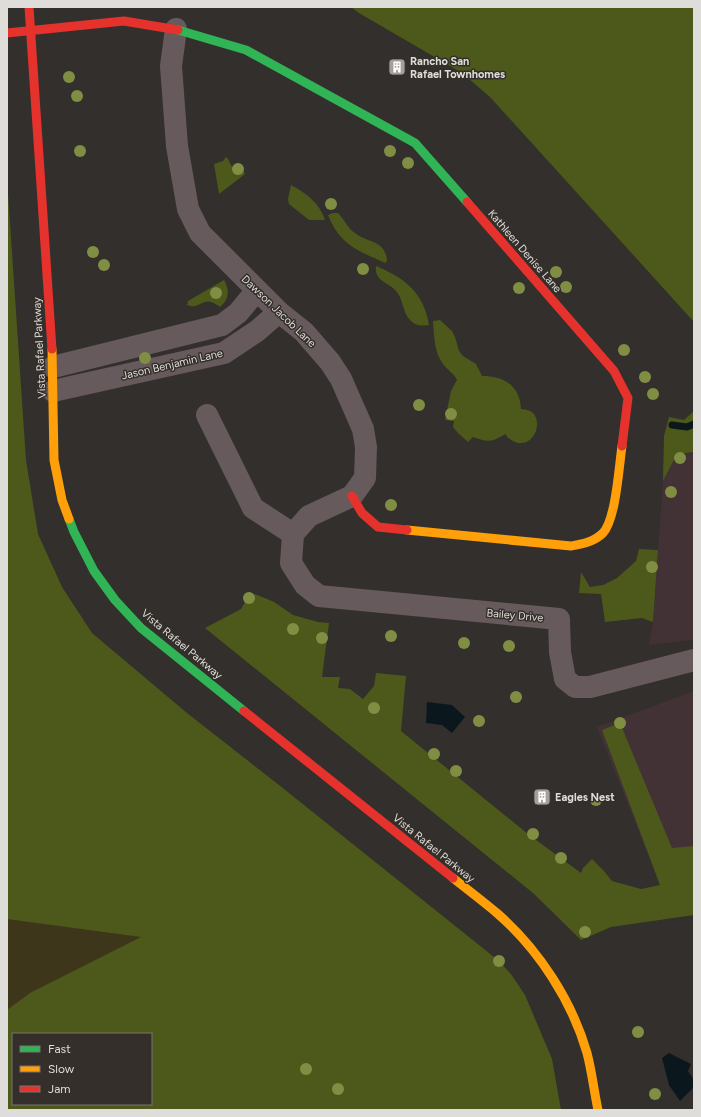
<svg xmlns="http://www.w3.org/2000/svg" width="701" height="1117" font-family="Figtree,sans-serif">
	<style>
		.commercial { fill: #423135 }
		.green { fill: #4d591a; fill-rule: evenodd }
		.sand { fill: #3e361a }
		.water { fill: #0a181d }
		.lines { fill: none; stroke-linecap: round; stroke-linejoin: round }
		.stream { stroke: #0a181d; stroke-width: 7 }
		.street { stroke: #675a5c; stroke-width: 22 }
		.fast { stroke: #30b455; stroke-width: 9 }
		.slow { stroke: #ff9f0a; stroke-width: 9 }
		.jam { stroke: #e5322d; stroke-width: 9 }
		.tree { fill: #808e44 }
		.labels { text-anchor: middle; stroke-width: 3; stroke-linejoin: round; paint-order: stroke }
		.poi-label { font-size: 11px; font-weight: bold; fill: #dfddd9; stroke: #342f2a; text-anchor: start }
		.street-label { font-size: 11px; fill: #dfddd9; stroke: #342f2a }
	</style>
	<rect width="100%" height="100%" fill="#322f2c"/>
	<path class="commercial" d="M694,452V640L649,645L653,622L663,481L677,454Z
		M694,691V872L660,885L597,727Z"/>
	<path class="green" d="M351,7H694V322L490,97L462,73L359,13Z
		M226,157L228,159L232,167L238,169L242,167L245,174L219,194L214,164L223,161Z
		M7,178L26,460L38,534L62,587L92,633L187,713L279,785L499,961L511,974L525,995L552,1059L561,1110H7ZM13,1034H151V1104H13Z
		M291,185C307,194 319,202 325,220H309L289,204L288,199Z
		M333,213H338C345,220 347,228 355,233C367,243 386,240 387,261L385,263C357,250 340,245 328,215Z
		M376,266C405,278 424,293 429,325C422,326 416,326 411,321C402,313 404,300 396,291C388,282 374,281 376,266Z
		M224,280C230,291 229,299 220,307C202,293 202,311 187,305L188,301Z
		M440,320L452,331L455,337L459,351L463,356L476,364L482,376C503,376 520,385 521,409C525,409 530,410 533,413C542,423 535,442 522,443C517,444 511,440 507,437L506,434C490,442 490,443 473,437L468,442L458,433L453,427L454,421L445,420L451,391L457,380C454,373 447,370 443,364C434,352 434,335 433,321Z
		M694,411V452L677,454L663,481L664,436L669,417L684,420Z
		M639,549L658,550L653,622L642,618L605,622L601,594L579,593L581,572L590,587L603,585L617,578L636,561Z
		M255,594L274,602L293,615L318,622L329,623L322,677H340L338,688L350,689L363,699L374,686L376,673L406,676L401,731L528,834L581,873L583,868L592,859L604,871L612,881L641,889L660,885L602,730L620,723L672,848L694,846V915L611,927L581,940L533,893L205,628L241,609L245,602Z"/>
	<path class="sand" d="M7,919L141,937L30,993L7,1010Z"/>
	<path class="water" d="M427,702L452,705L465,717L452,733L442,725L426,723Z
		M669,1053L691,1064L688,1071L694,1080V1087L680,1101L669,1085L662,1058Z"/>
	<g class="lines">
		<path class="stream" d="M672,425L687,427L694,424"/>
		<path class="street" d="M176,29L171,66L177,146L188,209L200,233L279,312L304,332L330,362L341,379L363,429L366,447L365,478L352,496L309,516L293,534L291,563L305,585L319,596L559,619L560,652L565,679L575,687H590L694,660
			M53,367L222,325L238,313L257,290
			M53,391L224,353L257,331L279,312
			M207,415L253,508L293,534"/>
		<path class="fast" d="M178,30L246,50L415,143L467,202
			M69,519L74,532L94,571L115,600L141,628L244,711"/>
		<path class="slow" d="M52,349L54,460L62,500L69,519
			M407,530L571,546C582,544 594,542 603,533C616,519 619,466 622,446
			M453,878C468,890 484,902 498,914C539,950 572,1001 587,1053C592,1072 594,1091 598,1110"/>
		<path class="jam" d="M29,7L52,349
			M7,33L124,21L178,30
			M467,202L614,371L628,398L622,446
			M352,496L362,513L378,527L407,530
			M244,711L453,878"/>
	</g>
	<g class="tree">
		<circle cx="69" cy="77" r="6"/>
		<circle cx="77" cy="96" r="6"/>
		<circle cx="80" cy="151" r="6"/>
		<circle cx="390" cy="151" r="6"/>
		<circle cx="408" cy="163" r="6"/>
		<circle cx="238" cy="169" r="6"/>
		<circle cx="331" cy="204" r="6"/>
		<circle cx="93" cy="252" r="6"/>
		<circle cx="104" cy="265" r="6"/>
		<circle cx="363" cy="269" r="6"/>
		<circle cx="556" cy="272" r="6"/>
		<circle cx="566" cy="287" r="6"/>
		<circle cx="519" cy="288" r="6"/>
		<circle cx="216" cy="293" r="6"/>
		<circle cx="624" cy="350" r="6"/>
		<circle cx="145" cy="358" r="6"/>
		<circle cx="645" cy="377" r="6"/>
		<circle cx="653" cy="394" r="6"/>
		<circle cx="419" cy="405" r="6"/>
		<circle cx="451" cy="414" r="6"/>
		<circle cx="680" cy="458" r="6"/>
		<circle cx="671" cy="492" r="6"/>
		<circle cx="391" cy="505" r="6"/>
		<circle cx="652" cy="567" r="6"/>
		<circle cx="249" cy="598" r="6"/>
		<circle cx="293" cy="629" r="6"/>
		<circle cx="391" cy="636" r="6"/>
		<circle cx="322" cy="638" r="6"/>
		<circle cx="464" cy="643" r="6"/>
		<circle cx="509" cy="646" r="6"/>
		<circle cx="516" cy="697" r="6"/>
		<circle cx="374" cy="708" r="6"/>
		<circle cx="479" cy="721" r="6"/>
		<circle cx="620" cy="723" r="6"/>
		<circle cx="434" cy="754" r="6"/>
		<circle cx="456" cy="771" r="6"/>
		<circle cx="596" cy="800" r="6"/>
		<circle cx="533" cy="834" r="6"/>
		<circle cx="561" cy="858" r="6"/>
		<circle cx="585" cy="932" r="6"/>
		<circle cx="499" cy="961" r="6"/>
		<circle cx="638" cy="1032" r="6"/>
		<circle cx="306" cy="1069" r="6"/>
		<circle cx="338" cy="1089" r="6"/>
		<circle cx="655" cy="1094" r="6"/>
	</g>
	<defs>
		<g id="building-square" transform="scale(0.9)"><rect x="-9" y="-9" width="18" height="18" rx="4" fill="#a2a09c" stroke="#342f2a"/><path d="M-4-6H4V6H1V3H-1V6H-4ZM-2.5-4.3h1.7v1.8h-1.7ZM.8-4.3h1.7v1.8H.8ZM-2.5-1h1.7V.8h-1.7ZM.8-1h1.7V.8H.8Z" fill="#fff"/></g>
	</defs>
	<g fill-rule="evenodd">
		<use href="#building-square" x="397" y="67"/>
		<use href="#building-square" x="542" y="797"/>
	</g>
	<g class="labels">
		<g class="poi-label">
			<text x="410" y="65">Rancho San<tspan x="410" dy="13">Rafael Townhomes</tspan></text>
			<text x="555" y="801">Eagles Nest</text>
		</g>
		<g class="street-label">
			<text transform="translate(525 251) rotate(49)" y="4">Kathleen Denise Lane</text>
			<text transform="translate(279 311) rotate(44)" y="4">Dawson Jacob Lane</text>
			<text transform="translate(39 348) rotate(-93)" y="4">Vista Rafael Parkway</text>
			<text transform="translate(172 364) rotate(-13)" y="4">Jason Benjamin Lane</text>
			<text transform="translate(515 615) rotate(5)" y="4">Bailey Drive</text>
			<text transform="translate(182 644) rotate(40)" y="4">Vista Rafael Parkway</text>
			<text transform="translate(434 848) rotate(39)" y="4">Vista Rafael Parkway</text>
		</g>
	</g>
	<rect width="701" height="1117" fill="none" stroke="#dfddd9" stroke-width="16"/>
	<rect x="12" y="1033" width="140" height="72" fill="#342f2a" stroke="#787570"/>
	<rect x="20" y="1046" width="20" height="6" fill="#30b455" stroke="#787570"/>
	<text x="48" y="1053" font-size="12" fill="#dfddd9">Fast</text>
	<rect x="20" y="1066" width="20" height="6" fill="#ff9f0a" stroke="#787570"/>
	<text x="48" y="1073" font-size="12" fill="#dfddd9">Slow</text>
	<rect x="20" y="1086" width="20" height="6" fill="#e5322d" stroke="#787570"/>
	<text x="48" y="1093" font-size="12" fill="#dfddd9">Jam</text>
</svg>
